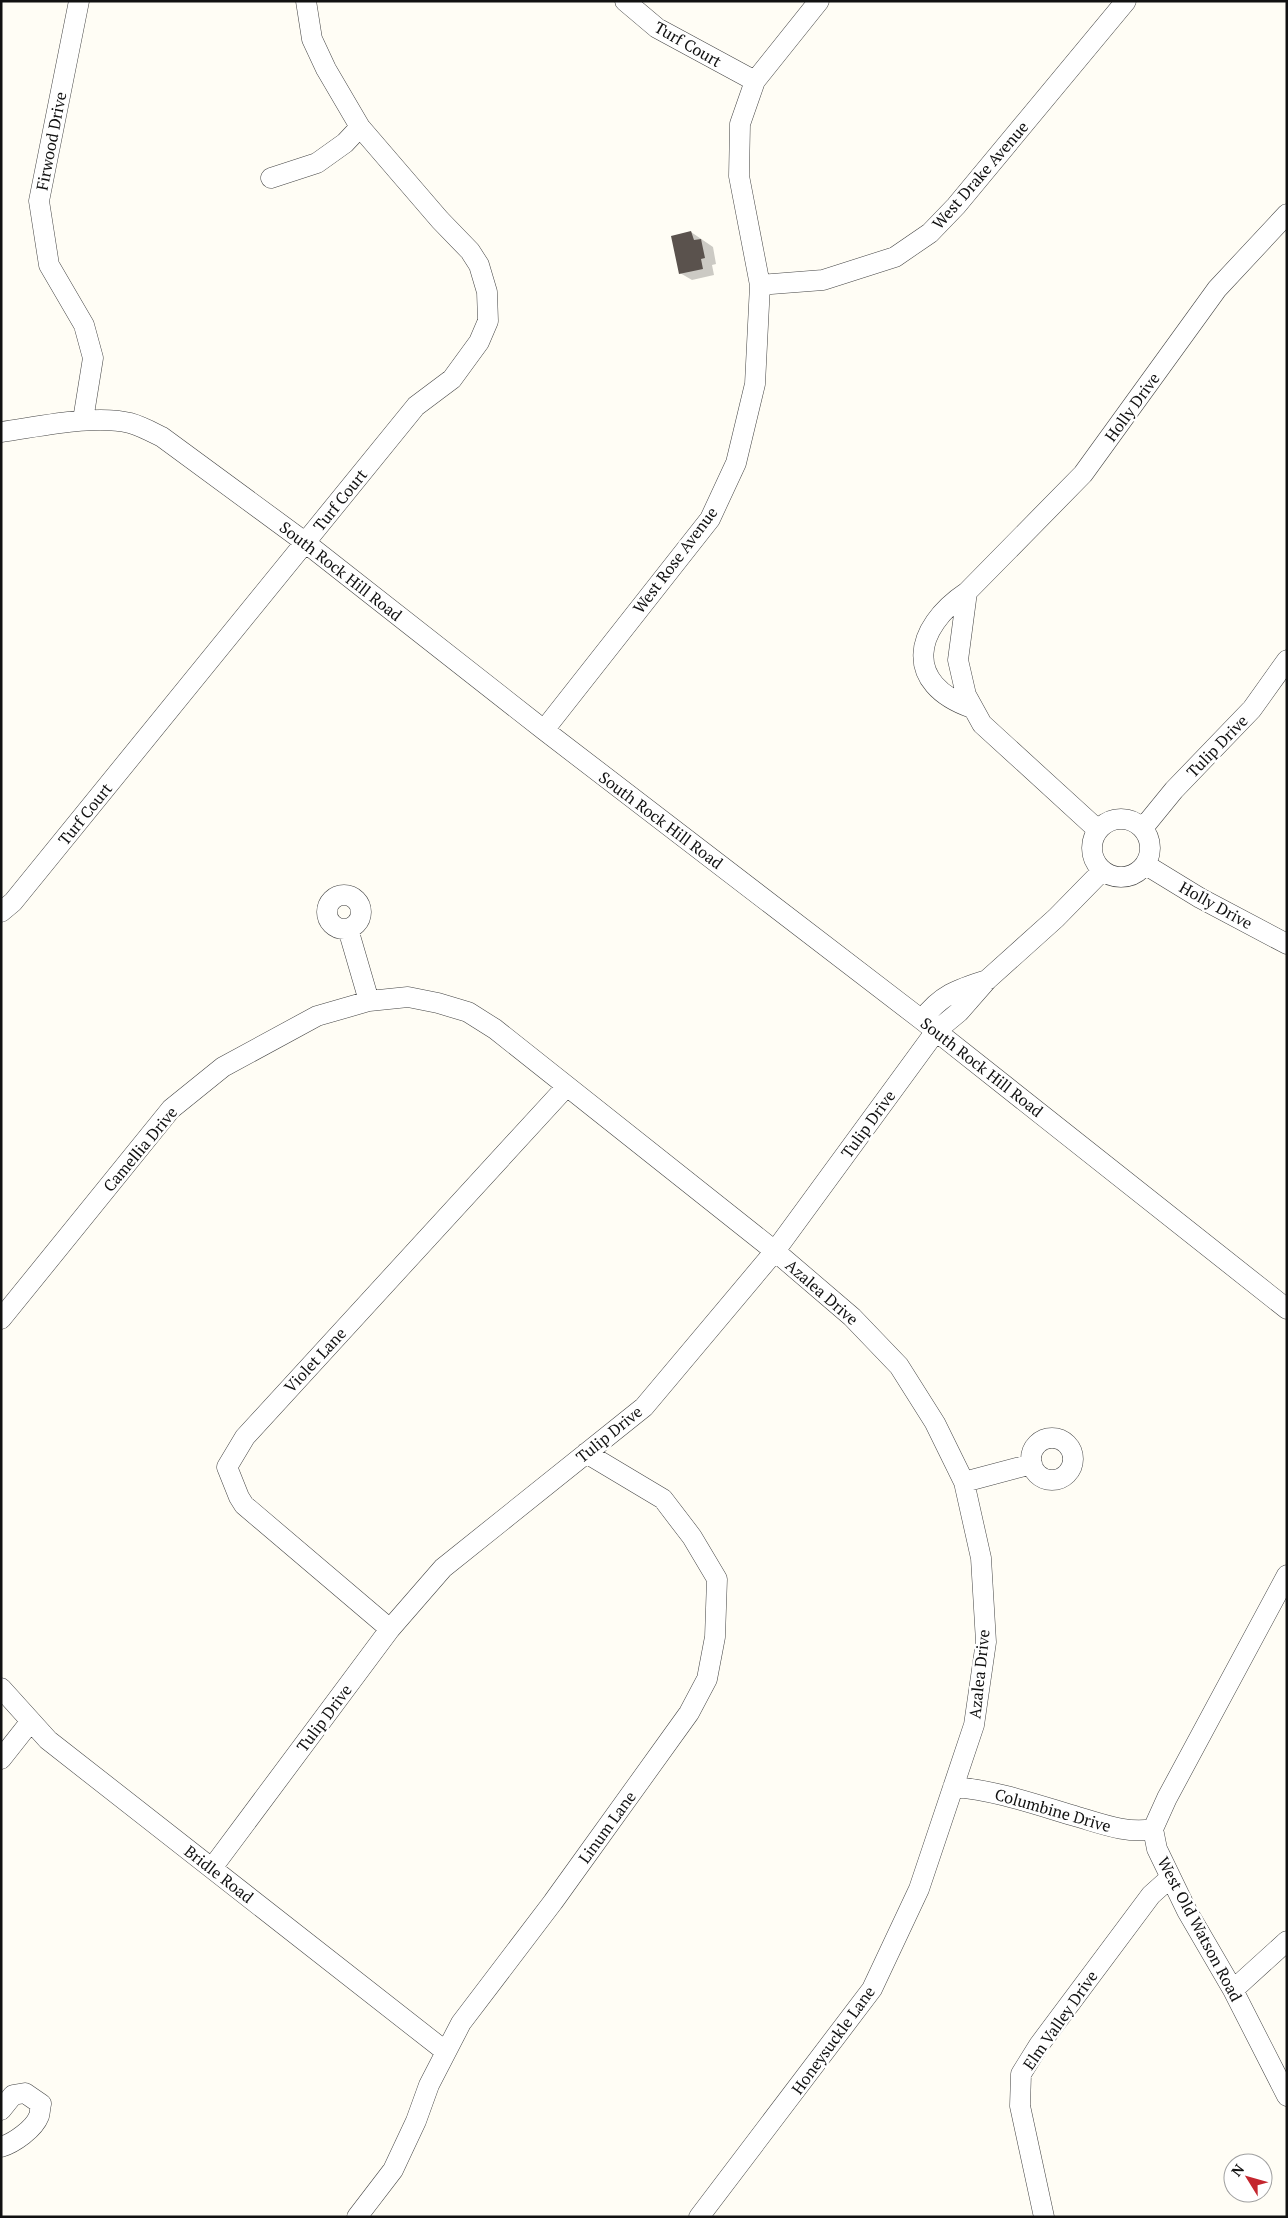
<svg xmlns="http://www.w3.org/2000/svg" width="1288" height="2218" font-family="'PT Serif',serif">
	<style>
		.shadow { fill: #0003 }
		.building { fill: #5a524d }
		.lines { fill: none; stroke-linecap: round; stroke-linejoin: round }
		.minor-casing { stroke: #444; stroke-width: 21 }
		.minor { stroke: #fff; stroke-width: 20 }
		.labels { text-anchor: middle; stroke-width: 5; stroke-linejoin: round; paint-order: stroke }
		.street-label { font-size: 16px; fill: #111; stroke: #fff }
	</style>
	<rect width="100%" height="100%" fill="#fffdf5"/>
	<path class="shadow" d="M691,232L713,247L716,264L712,265L714,275L692,280L680,273Z"/>
	<path class="building" d="M691,231L694,240L701,239L705,258L701,259L703,269L679,274L671,236Z"/>
	<g class="lines">
		<g class="minor-casing">
			<path id="minor" d="M79,1L39,201L49,265L84,325L93,358L83,420
				M625,1L657,28L755,81
				M271,178L317,163L345,143L360,127
				M760,285L823,280L895,257L930,233L956,206L1126,1
				M1,432C38,427 95,414 130,423C141,426 152,432 162,437L302,540L544,730L922,1020L1287,1309
				M967,592C913,628 903,684 972,708
				M544,730L710,519L736,463L755,384L760,285L739,176L740,124L755,81L819,1
				M1092 848a29 29 0 1 1 58 0a29 29 0 1 1-58 0Z
				M1143,828L1174,790L1252,709L1287,660
				M1098,830L982,724L966,695L958,660L967,592L1083,474L1217,289L1287,214
				M1146,865L1200,898L1287,944
				M327 912a17 17 0 1 1 34 0a17 17 0 1 1-34 0Z
				M1,912L13,902L416,406L452,379L479,342L488,321L487,292L479,265L470,251L440,220L360,127L326,69L312,39L306,1
				M348,929L369,1001
				M922,1020C940,995 958,989 987,980
				M1,1319L171,1109L223,1067L317,1016L369,1001L408,997L438,1003L468,1012L495,1029L776,1252L852,1317L899,1366L935,1423L964,1482L981,1558L986,1642L974,1725L919,1889L872,1989L699,2217
				M1031 1459a21 21 0 1 1 42 0a21 21 0 1 1-42 0Z
				M964,1482L1032,1464
				M1287,1575L1167,1798L1153,1829L1157,1849L1187,1911L1233,1990L1287,2096
				M390,1629L244,1505L239,1497L227,1467L245,1437L567,1086
				M1,1688L48,1740L445,2051
				M1,1759L31,1721
				M953,1787C996,1790 1037,1805 1078,1817C1102,1824 1128,1834 1153,1829
				M212,1868L390,1629L443,1568L644,1407L775,1251L936,1031L959,1012L987,980L1056,918L1102,871
				M1233,1990L1287,1941
				M1,2110L13,2095L25,2093L41,2104C40,2108 40,2113 39,2116C34,2129 14,2143 1,2147
				M357,2217L393,2170L416,2121L429,2085L461,2023L553,1902L689,1713L707,1679L715,1637L717,1579L692,1537L663,1499L586,1453
				M1044,2217L1020,2106L1021,2074L1039,2045L1151,1895L1170,1878"/>
		</g>
		<use href="#minor" class="minor"/>
	</g>
	<g class="labels">
		<g class="street-label">
			<text transform="translate(688 44) rotate(30)" y="6">Turf Court</text>
			<text transform="translate(51 141) rotate(-79)" y="6">Firwood Drive</text>
			<text transform="translate(980 175) rotate(-49)" y="6">West Drake Avenue</text>
			<text transform="translate(1132 407) rotate(-54)" y="6">Holly Drive</text>
			<text transform="translate(340 500) rotate(-51)" y="6">Turf Court</text>
			<text transform="translate(675 560) rotate(-53)" y="6">West Rose Avenue</text>
			<text transform="translate(341 571) rotate(38)" y="6">South Rock Hill Road</text>
			<text transform="translate(1217 746) rotate(-46)" y="6">Tulip Drive</text>
			<text transform="translate(85 814) rotate(-51)" y="6">Turf Court</text>
			<text transform="translate(661 820) rotate(37)" y="6">South Rock Hill Road</text>
			<text transform="translate(1216 905) rotate(29)" y="6">Holly Drive</text>
			<text transform="translate(982 1067) rotate(38)" y="6">South Rock Hill Road</text>
			<text transform="translate(868 1124) rotate(-54)" y="6">Tulip Drive</text>
			<text transform="translate(140 1149) rotate(-50)" y="6">Camellia Drive</text>
			<text transform="translate(822 1292) rotate(41)" y="6">Azalea Drive</text>
			<text transform="translate(315 1360) rotate(-47)" y="6">Violet Lane</text>
			<text transform="translate(609 1434) rotate(-39)" y="6">Tulip Drive</text>
			<text transform="translate(979 1674) rotate(-84)" y="6">Azalea Drive</text>
			<text transform="translate(324 1718) rotate(-53)" y="6">Tulip Drive</text>
			<text transform="translate(1053 1810) rotate(16)" y="6">Columbine Drive</text>
			<text transform="translate(607 1827) rotate(-54)" y="6">Linum Lane</text>
			<text transform="translate(219 1874) rotate(38)" y="6">Bridle Road</text>
			<text transform="translate(1200 1929) rotate(62)" y="6">West Old Watson Road</text>
			<text transform="translate(1060 2020) rotate(-55)" y="6">Elm Valley Drive</text>
			<text transform="translate(833 2040) rotate(-54)" y="6">Honeysuckle Lane</text>
		</g>
	</g>
	<rect width="1288" height="2218" fill="none" stroke="#111111" stroke-width="5"/>
	<g transform="translate(1248 2178) rotate(307)"><circle r="24" fill="#ffffff" stroke="#a0a0a0"/>
	<path d="M0-4L9 19L0 12L-9 19Z" fill="#c4262e"/>
	<text y="-8" font-size="14" font-weight="bold" text-anchor="middle" fill="#111111">N</text>
	</g>
</svg>
